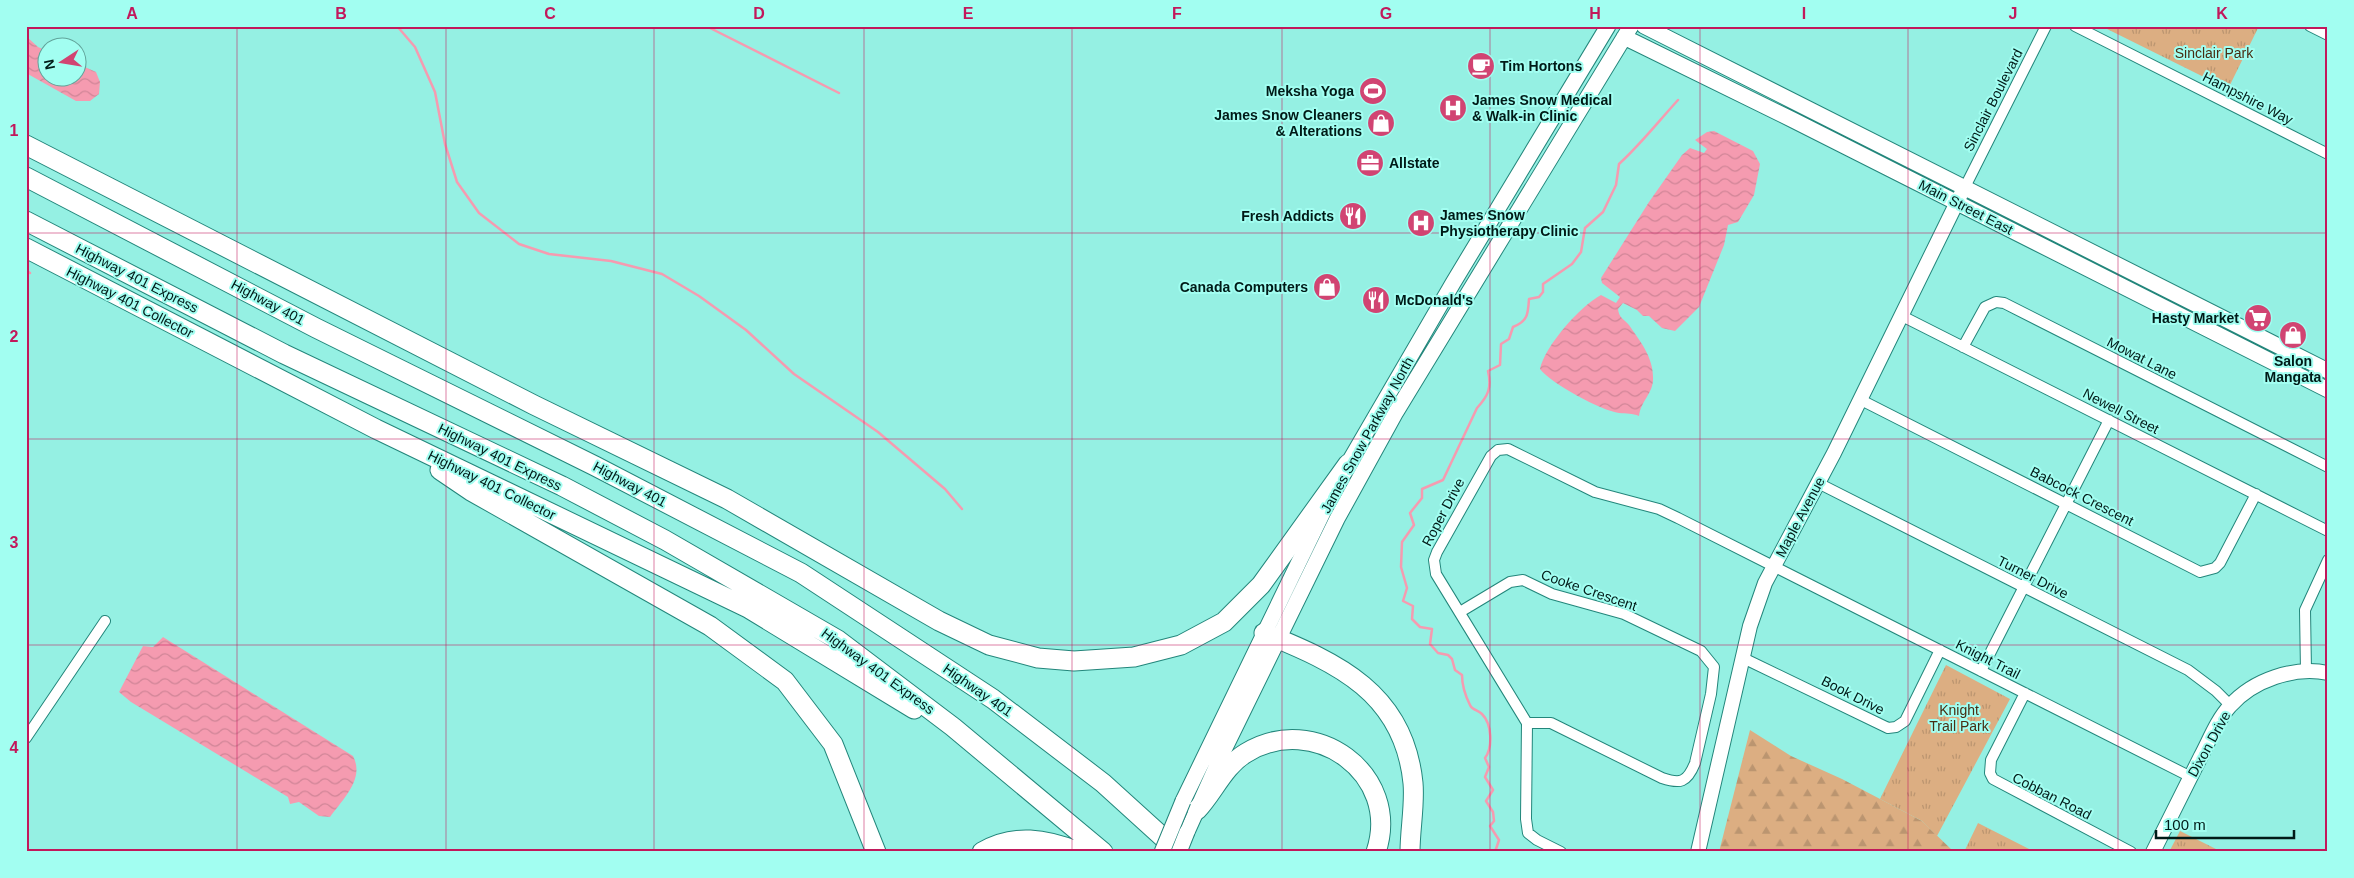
<svg xmlns="http://www.w3.org/2000/svg" width="2354" height="878" font-family="Helvetica,sans-serif">
	<style>
		.forest { fill: url(#forest-firs) }
		.park { fill: url(#park-tufts) }
		.water { fill: url(#water-waves) }
		.lines { fill: none; stroke-linecap: round; stroke-linejoin: round }
		.stream { stroke: #f59bb0; stroke-width: 2.5 }
		.minor-casing { stroke: #23867b; stroke-width: 12 }
		.tertiary-casing { stroke: #23867b; stroke-width: 16 }
		.secondary-casing { stroke: #23867b; stroke-width: 17 }
		.motorway-casing { stroke: #23867b; stroke-width: 21 }
		.minor { stroke: #fff; stroke-width: 10 }
		.tertiary { stroke: #fff; stroke-width: 14 }
		.secondary { stroke: #fff; stroke-width: 15 }
		.motorway { stroke: #fff; stroke-width: 19 }
		.secondary-bridge-casing { stroke: #23867b; stroke-width: 17; stroke-linecap: butt }
		.secondary-bridge { stroke: #fff; stroke-width: 15 }
		.grid { fill: none; stroke: #c2185b; stroke-width: 1; stroke-opacity: 0.55 }
		.labels { text-anchor: middle; stroke-width: 4; stroke-linejoin: round; paint-order: stroke }
		.park-label { font-size: 14px; fill: #482d12; stroke: #a2fef1 }
		.poi-label { font-size: 14px; font-weight: bold; fill: #001a17; stroke: #a2fef1; text-anchor: start }
		.street-label { font-size: 14px; fill: #001a17; stroke: #a2fef1 }
		.neatline { fill: none; stroke: #c2185b; stroke-width: 2 }
		.grid-label { font-size: 16px; text-anchor: middle; font-weight: bold; fill: #c2185b }
	</style>
	<defs>
		<pattern id="forest-firs" width="22" height="20" patternUnits="userSpaceOnUse" patternTransform="scale(1.25)"><rect width="22" height="20" fill="#dcae82"/><path d="M5 1l3.5 6h-7zM16 11l3.5 6h-7z" fill="#bb9570"/></pattern>
		<pattern id="park-tufts" width="24" height="20" patternUnits="userSpaceOnUse" patternTransform="scale(1.25)"><rect width="24" height="20" fill="#dcae82"/><path d="M3 7l-1-3M5 7V3M7 7l1-3M15 17l-1-3M17 17v-4M19 17l1-3" fill="none" stroke="#bb9570"/></pattern>
		<pattern id="water-waves" width="16" height="10" patternUnits="userSpaceOnUse" patternTransform="scale(1.25)"><rect width="16" height="10" fill="#f59bb0"/><path d="M0 5q4-4 8 0t8 0" fill="none" stroke="#d08597"/></pattern>
	</defs>
	<rect width="100%" height="100%" fill="#95f0e3"/>
	<path class="forest" d="M1750,730L1791,756L1842,779L1922,821L1954,852H1719Z"/>
	<path class="park" d="M2101,26H2259L2228,89Z
		M1946,665L2010,699L1937,836L1922,821L1880,799Z
		M1978,823L2035,852H1964Z
		M2180,831L2222,852H2169Z"/>
	<path class="water" d="M26,36L38,47L47,51L48,78H78V64L96,72L100,82L99,94L90,101H76L26,73Z
		M1714,131L1753,151L1760,164L1754,195L1738,222L1728,225L1724,245L1699,307L1675,331L1662,328L1649,316H1643L1637,310L1623,303L1618,309C1619,318 1624,319 1629,325C1639,340 1653,356 1653,377C1654,393 1641,400 1639,416C1632,413 1627,414 1619,413C1602,411 1550,383 1540,369C1545,346 1580,306 1601,295L1616,303L1620,297L1602,283L1601,278L1649,202L1682,155L1690,148L1704,153L1707,149L1695,140L1707,132Z
		M163,637L353,756C365,779 343,799 330,817L319,816L299,802L290,804L288,797L131,702L119,692L143,646L153,647Z"/>
	<g class="lines">
		<path class="stream" d="M397,26L415,47L435,92L445,144L457,182L479,213L519,244L549,254L611,261L662,274L699,296L746,330L794,374L878,432L945,489L962,509
			M706,26L839,93
			M26,270L30,273
			M1495,852L1499,840L1490,826L1494,821L1493,812L1486,801L1493,790L1485,777L1489,767L1485,758C1493,747 1492,724 1482,714C1478,710 1472,710 1470,705C1465,695 1462,686 1462,675L1455,670L1452,659L1448,655L1438,653L1430,644L1432,629L1420,627L1412,619L1413,606L1403,601L1407,588L1401,567L1402,542L1414,525L1410,513L1422,498V489L1443,480L1477,408C1488,396 1492,388 1488,371L1500,365L1501,344L1509,339L1513,327C1528,321 1528,314 1529,299L1539,297L1543,292V284L1572,264L1581,252L1585,228L1603,212L1616,185L1619,164C1640,145 1658,122 1678,100"/>
		<g class="minor-casing">
			<path id="minor" d="M2075,26L2328,154
				M2310,26L2328,35
				M1965,187L2046,26
				M1902,316L2328,531
				M1963,347L1985,307L1996,302L2004,303L2328,467
				M1861,400L2200,572L2215,568L2220,563L2256,494
				M1818,483L2188,670L2216,691L2230,705
				M1460,612L1510,582L1523,580L1552,594L1624,614L1701,651L1714,667L1711,694L1695,763C1687,783 1680,784 1662,778L1551,723H1527
				M1743,658L1888,728L1896,727L1905,721L1940,650
				M1981,671L2109,420
				M2306,671L2305,610L2328,560
				M2025,693L1991,760L1990,773L1993,779L2131,852
				M26,738L105,621
				M1561,852L1537,840L1528,833L1526,819L1527,723L1436,574L1434,560L1437,552L1491,456L1498,450L1508,449L1595,492L1659,509L1678,518L2191,777"/>
		</g>
		<g class="tertiary-casing">
			<path id="tertiary" d="M1698,852L1750,626L1765,583L1834,453L1962,192
				M2153,852C2169,820 2185,788 2201,756C2210,739 2217,720 2230,706C2253,680 2294,666 2328,673"/>
		</g>
		<g class="secondary-casing">
			<path id="secondary" d="M1644,26L2328,371
				M1624,37L1793,120L2328,390
				M1342,474L1453,283L1608,26
				M1183,801L1327,504
				M1187,832L1222,754L1337,519L1396,412L1631,26"/>
		</g>
		<g class="motorway-casing">
			<path id="motorway" d="M26,145L534,405L727,499L939,621L989,645L1038,658L1074,661L1134,657L1181,645L1224,622L1261,585L1348,464
				M26,177L316,328L595,466L801,573L993,699L1103,783L1179,852
				M26,221L284,354L562,486L665,540L838,640L953,727L1103,852
				M26,248L376,429L748,608L914,709
				M440,470L471,491L710,626L785,681L833,744L876,852
				M1264,633C1338,663 1404,693 1413,783C1415,805 1410,829 1410,852
				M1197,810C1214,792 1224,766 1246,753C1314,711 1402,774 1376,852
				M982,852C1014,833 1046,839 1079,852"/>
		</g>
		<use href="#minor" class="minor"/>
		<use href="#tertiary" class="tertiary"/>
		<use href="#secondary" class="secondary"/>
		<use href="#motorway" class="motorway"/>
		<g class="secondary-bridge-casing">
			<path id="secondary-bridge" d="M1162,852L1183,801
				M1179,852L1187,832"/>
		</g>
		<use href="#secondary-bridge" class="secondary-bridge"/>
	</g>
	<path class="grid" d="M237,26V852M446,26V852M654,26V852M864,26V852M1072,26V852M1282,26V852M1490,26V852M1700,26V852M1908,26V852M2118,26V852M26,233H2328M26,439H2328M26,645H2328"/>
	<defs>
		<g id="cafe-disc" transform="scale(1.4375)"><circle r="9.5" fill="#d14472" stroke="#a2fef1"/><path d="M-5.5-4.5H6V0H3Q3 3.5 0 3.5H-2.5Q-5.5 3.5-5.5 0ZM3-3.2v2h1.7v-2ZM-6 4.5H4V6H-6Z" fill="#fff"/></g>
		<g id="stadium-disc" transform="scale(1.4375)"><circle r="9.5" fill="#d14472" stroke="#a2fef1"/><path d="M0-5a6.5 5 0 1 0 0 10a6.5 5 0 1 0 0-10ZM-3.5-1.8h7v3.6h-7Z" fill="#fff"/></g>
		<g id="hospital-disc" transform="scale(1.4375)"><circle r="9.5" fill="#d14472" stroke="#a2fef1"/><path d="M-5-5h3v3.5h4V-5h3V5h-3V1.5h-4V5h-3Z" fill="#fff"/></g>
		<g id="shop-disc" transform="scale(1.4375)"><circle r="9.5" fill="#d14472" stroke="#a2fef1"/><path d="M-5-2.5h2.3a2.7 3.5 0 0 1 5.4 0H5L5.5 6h-11ZM-1.5-2.5h3a1.5 2.3 0 0 0-3 0Z" fill="#fff"/></g>
		<g id="office-disc" transform="scale(1.4375)"><circle r="9.5" fill="#d14472" stroke="#a2fef1"/><path d="M-6-3h4V-5.5h4V-3h4V5H-6ZM-1-4.5V-3h2v-1.5ZM-6 0V1H6V0Z" fill="#fff"/></g>
		<g id="restaurant-disc" transform="scale(1.4375)"><circle r="9.5" fill="#d14472" stroke="#a2fef1"/><path d="M-5-6h1v4h1v-4h1v4h1v-4h1v5L-1.5 .5V6h-2V.5L-5-1ZM5-6V6H3V1.5H1.5Q1.5-4 5-6Z" fill="#fff"/></g>
		<g id="supermarket-disc" transform="scale(1.4375)"><circle r="9.5" fill="#d14472" stroke="#a2fef1"/><path d="M-6-5.5h2.5l.6 2H6L4.5 2H-2.5L-4.4-4H-6ZM-1.5 3.2a1.3 1.3 0 1 0 .1 0ZM3 3.2a1.3 1.3 0 1 0 .1 0Z" fill="#fff"/></g>
	</defs>
	<g fill-rule="evenodd">
		<use href="#cafe-disc" x="1481" y="66"/>
		<use href="#stadium-disc" x="1373" y="91"/>
		<use href="#hospital-disc" x="1453" y="108"/>
		<use href="#shop-disc" x="1381" y="123"/>
		<use href="#office-disc" x="1370" y="163"/>
		<use href="#restaurant-disc" x="1353" y="216"/>
		<use href="#hospital-disc" x="1421" y="223"/>
		<use href="#shop-disc" x="1327" y="287"/>
		<use href="#restaurant-disc" x="1376" y="300"/>
		<use href="#supermarket-disc" x="2258" y="318"/>
		<use href="#shop-disc" x="2293" y="335"/>
	</g>
	<g class="labels">
		<g class="park-label">
			<text x="2214" y="58">Sinclair Park</text>
			<text x="1959" y="715">Knight<tspan x="1959" dy="16">Trail Park</tspan></text>
		</g>
		<g class="poi-label">
			<text x="1500" y="71">Tim Hortons</text>
			<text x="1354" y="96" text-anchor="end">Meksha Yoga</text>
			<text x="1472" y="105">James Snow Medical<tspan x="1472" dy="16">&amp; Walk-in Clinic</tspan></text>
			<text x="1362" y="120" text-anchor="end">James Snow Cleaners<tspan x="1362" dy="16">&amp; Alterations</tspan></text>
			<text x="1389" y="168">Allstate</text>
			<text x="1440" y="220">James Snow<tspan x="1440" dy="16">Physiotherapy Clinic</tspan></text>
			<text x="1334" y="221" text-anchor="end">Fresh Addicts</text>
			<text x="1308" y="292" text-anchor="end">Canada Computers</text>
			<text x="1395" y="305">McDonald's</text>
			<text x="2239" y="323" text-anchor="end">Hasty Market</text>
			<text x="2293" y="366" text-anchor="middle">Salon<tspan x="2293" dy="16">Mangata</tspan></text>
		</g>
		<g class="street-label">
			<text transform="translate(2248 98) rotate(27)" y="5">Hampshire Way</text>
			<text transform="translate(1993 100) rotate(-63)" y="5">Sinclair Boulevard</text>
			<text transform="translate(1966 207) rotate(27)" y="5">Main Street East</text>
			<text transform="translate(137 278) rotate(27)" y="5">Highway 401 Express</text>
			<text transform="translate(130 302) rotate(27)" y="5">Highway 401 Collector</text>
			<text transform="translate(268 302) rotate(28)" y="5">Highway 401</text>
			<text transform="translate(2142 358) rotate(27)" y="5">Mowat Lane</text>
			<text transform="translate(2121 411) rotate(27)" y="5">Newell Street</text>
			<text transform="translate(1367 435) rotate(-61)" y="5">James Snow Parkway North</text>
			<text transform="translate(500 457) rotate(26)" y="5">Highway 401 Express</text>
			<text transform="translate(630 484) rotate(28)" y="5">Highway 401</text>
			<text transform="translate(492 485) rotate(26)" y="5">Highway 401 Collector</text>
			<text transform="translate(2082 496) rotate(27)" y="5">Babcock Crescent</text>
			<text transform="translate(1443 512) rotate(-62)" y="5">Roper Drive</text>
			<text transform="translate(1800 517) rotate(-62)" y="5">Maple Avenue</text>
			<text transform="translate(2033 577) rotate(27)" y="5">Turner Drive</text>
			<text transform="translate(1589 590) rotate(19)" y="5">Cooke Crescent</text>
			<text transform="translate(1988 659) rotate(27)" y="5">Knight Trail</text>
			<text transform="translate(878 671) rotate(36)" y="5">Highway 401 Express</text>
			<text transform="translate(978 690) rotate(35)" y="5">Highway 401</text>
			<text transform="translate(1853 695) rotate(27)" y="5">Book Drive</text>
			<text transform="translate(2209 744) rotate(-61)" y="5">Dixon Drive</text>
			<text transform="translate(2052 796) rotate(27)" y="5">Cobban Road</text>
		</g>
	</g>
	<rect width="2354" height="878" fill="none" stroke="#a2fef1" stroke-width="55"/>
	<g transform="translate(62 62) rotate(258)"><circle r="24" fill="#a2fef1" stroke="#61a39a"/>
	<path d="M0-4L9 19L0 12L-9 19Z" fill="#d14472"/>
	<text y="-8" font-size="14" font-weight="bold" text-anchor="middle" fill="#001a17">N</text>
	</g>
	<path d="M2156 830v8h138v-8" fill="none" stroke="#001a17" stroke-width="2.5"/>
	<text x="2164" y="830" font-size="15" fill="#001a17" stroke="#a2fef1" stroke-width="4" paint-order="stroke">100 m</text>
	<rect x="28" y="28" width="2298" height="822" class="neatline"/>
	<g class="grid-label">
		<text x="132" y="19">A</text>
		<text x="341" y="19">B</text>
		<text x="550" y="19">C</text>
		<text x="759" y="19">D</text>
		<text x="968" y="19">E</text>
		<text x="1177" y="19">F</text>
		<text x="1386" y="19">G</text>
		<text x="1595" y="19">H</text>
		<text x="1804" y="19">I</text>
		<text x="2013" y="19">J</text>
		<text x="2222" y="19">K</text>
		<text x="14" y="136">1</text>
		<text x="14" y="342">2</text>
		<text x="14" y="548">3</text>
		<text x="14" y="753">4</text>
	</g>
</svg>
